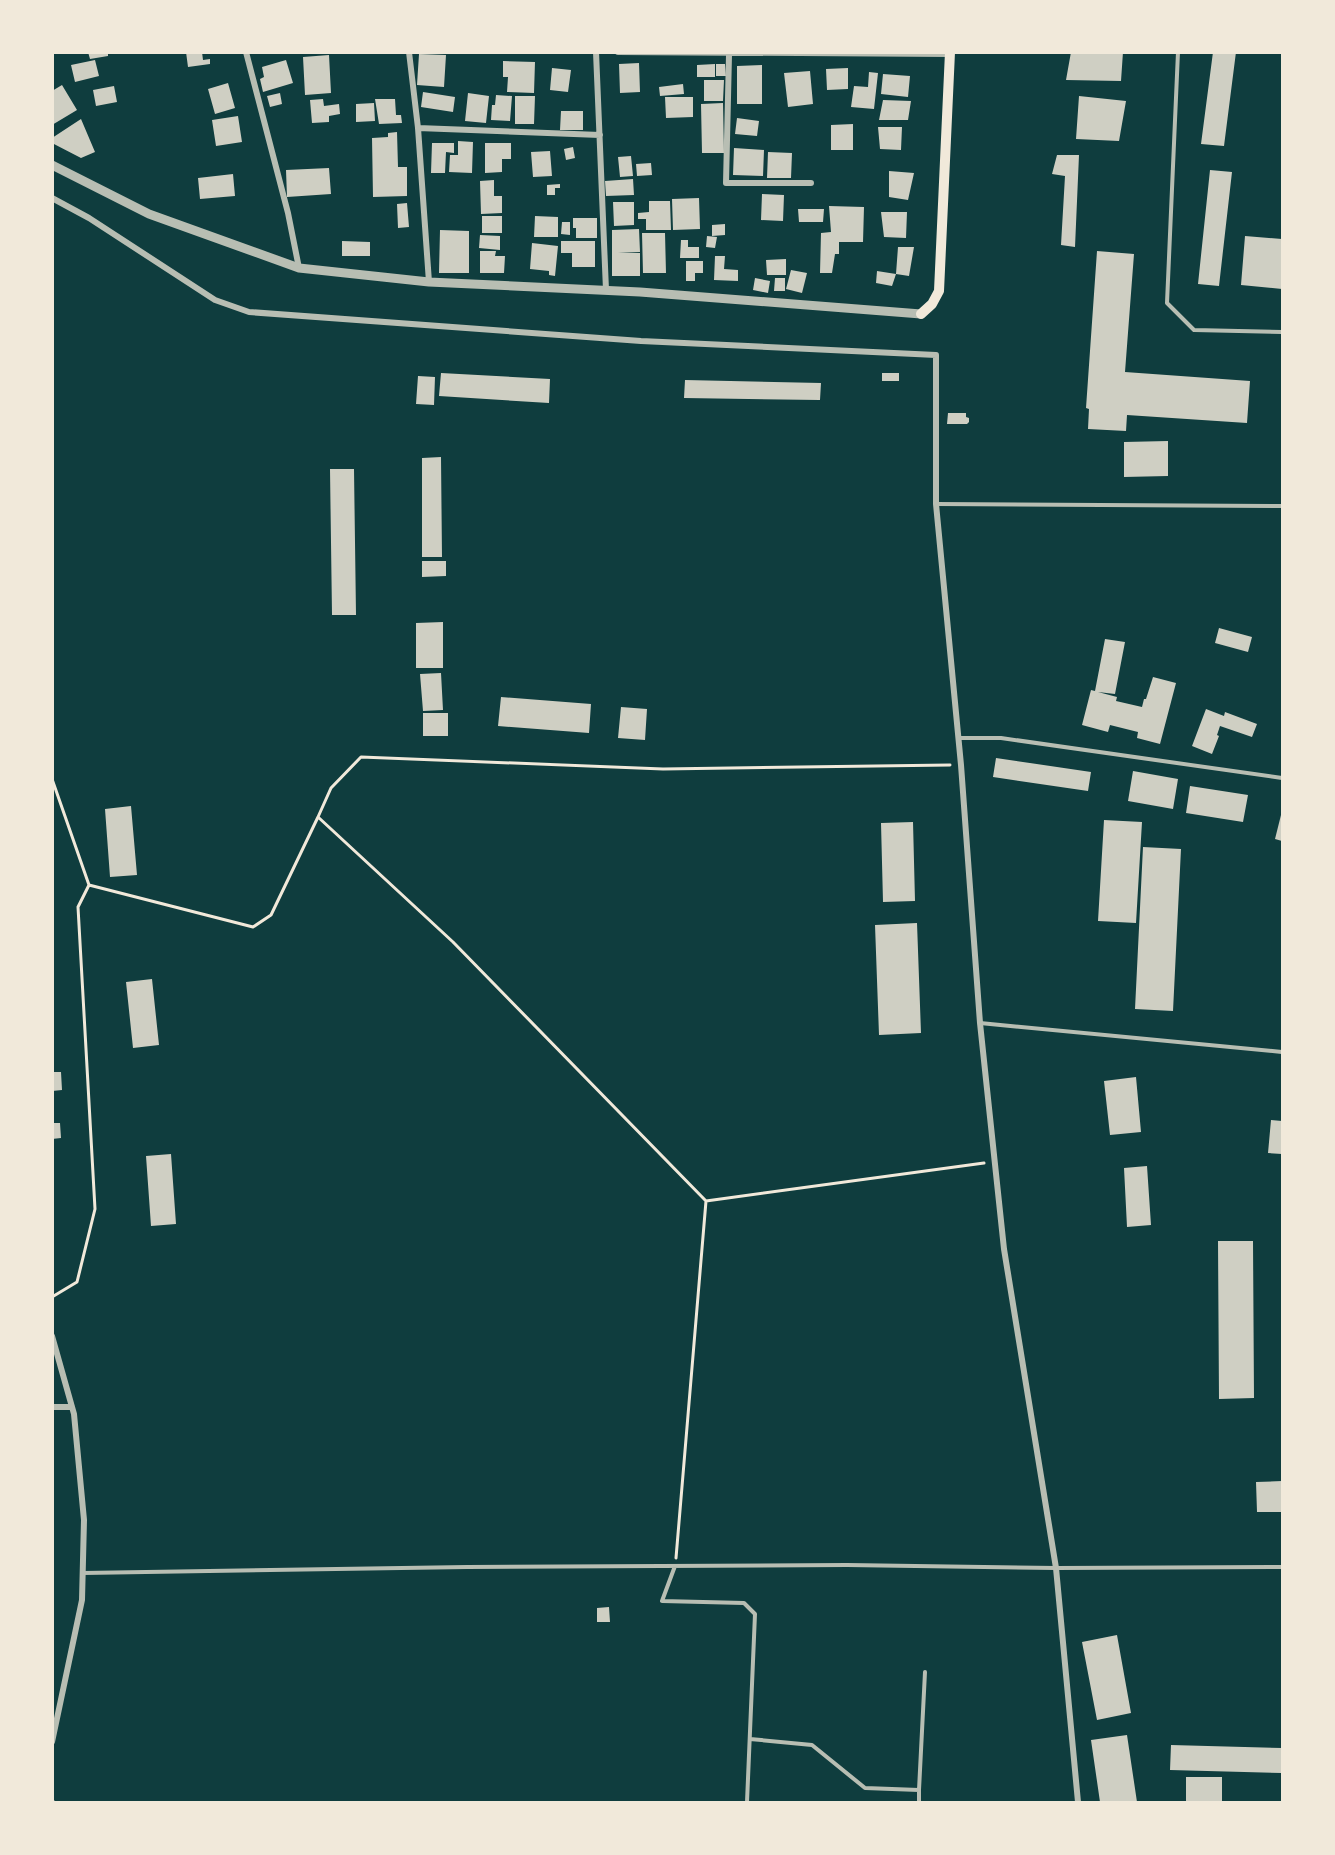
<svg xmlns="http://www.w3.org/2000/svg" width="1335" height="1855" font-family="'Playfair Display',serif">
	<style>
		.building { fill: #cfcfc3 }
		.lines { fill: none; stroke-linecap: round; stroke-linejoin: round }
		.path { stroke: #f1e9da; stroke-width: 3 }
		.service { stroke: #b8beb3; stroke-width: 4 }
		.minor { stroke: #b8beb3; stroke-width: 6 }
		.tertiary { stroke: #b8beb3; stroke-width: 9 }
		.secondary { stroke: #f1e9da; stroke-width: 10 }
	</style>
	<rect width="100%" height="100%" fill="#0f3d3e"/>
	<path class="building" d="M88,52H108V56L90,59Z
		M186,52H202L203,60L210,59V64L188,67Z
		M1071,52H1123L1121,81L1066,80Z
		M1213,52H1236L1224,146L1201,144Z
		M419,54L446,55L444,87L417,85Z
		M329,55L331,93L305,95L303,57Z
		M95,60L99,76L75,82L71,65Z
		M286,60L293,83L263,92L260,79L264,77L262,67Z
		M503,61L535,62L534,93L507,92L508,77H503Z
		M639,63L640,92L620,93L619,64Z
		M715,64V77H697V65Z
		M716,64H725L726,76H716Z
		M762,65V104H737V66Z
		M552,68L571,70L568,92L550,90Z
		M848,68V89L827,90L826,69Z
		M810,71L813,104L788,107L784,73Z
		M869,72L878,73L874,109L851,107L854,86L868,87Z
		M883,74L910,76L908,97L881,94Z
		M704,80H724L723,101H704Z
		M228,83L235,108L215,114L208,89Z
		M683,84L684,94L660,96L659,87Z
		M62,85L77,110L52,125V91Z
		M114,86L117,102L96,106L93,90Z
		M423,92L455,97L453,112L421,107Z
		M280,93L282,104L270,107L267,96Z
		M468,93L489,96L486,123L465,121Z
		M496,95L512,96L510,121L491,120L492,105H495Z
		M515,96H535L534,124H515Z
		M1079,96L1126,101L1119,141L1076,139Z
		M665,97H693V117L666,118Z
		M323,99L324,106L339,104L340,114L329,116V122L312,123L310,100Z
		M375,99H395L396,115H401L402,123L379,124Z
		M883,100L911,101L908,120H879Z
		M374,103L375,121L356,122V104Z
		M723,103L724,153H702L701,104Z
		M561,111H583V130H560Z
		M238,116L242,142L216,146L212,120Z
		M737,118L759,121L757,136L735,134Z
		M81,119L95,152L81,158L52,143V138Z
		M853,124V150H831V125Z
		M878,127H902L901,150L880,149Z
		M397,132L398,167H407V196L373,197L372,138L388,137V133Z
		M458,141L473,142L472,173L449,172L450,155H458Z
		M432,143H454V153L446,152L445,173H431Z
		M485,143H511V159H502V172L485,173Z
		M573,147L575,158L566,160L564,149Z
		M734,148L764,150L763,176L733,175Z
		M550,151L552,176L533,177L531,152Z
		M768,152L792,153L791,178H767Z
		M1057,155H1079L1075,247L1061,245L1065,176L1052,174Z
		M631,156L633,176L620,177L618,157Z
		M651,163L652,175L637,176L636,164Z
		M329,168L331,194L287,197L286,170Z
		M1210,170L1232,172L1219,286L1198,284Z
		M889,171L914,173L908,200L889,197Z
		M233,174L235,196L200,199L198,178Z
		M633,179L634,195L606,196L605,181Z
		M494,180V196H502V213L481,214L480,181Z
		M560,184V188H555V195H547V185Z
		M762,194L784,195L783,221L761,220Z
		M699,198L700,229L673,230L672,199Z
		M649,201H670L671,230H646V219H638V213L649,212Z
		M613,202H634V225L614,226Z
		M407,203L409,227L398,228L397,204Z
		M829,206L864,207L863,242H839V254H835L832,273H820L821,233L831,232Z
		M798,209H824L823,222H799Z
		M881,212H907L906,238L884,237Z
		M482,216H502V233H482Z
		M535,216L558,217V237H534Z
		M573,218H597V238H576V228H573Z
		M562,222H570V235L561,234Z
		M725,224V235L712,236V225Z
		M639,229L640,252H618L640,253V276H612V230Z
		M440,230L469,231V273H439Z
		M642,233H665L666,273H643Z
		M480,235L500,236V250L479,248Z
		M707,236L717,237L715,248L706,247Z
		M1245,236L1282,239V289L1241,285Z
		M681,240H688V247H699V258H680Z
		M342,241L370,242V256H342Z
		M561,241H595V267H572V253H561Z
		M532,243L558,246L555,276L549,275V271L530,269Z
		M898,247H914L909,276L896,274Z
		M480,251H496L495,256H505L504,273H480Z
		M1097,251L1134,254L1125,372L1250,381L1247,423L1127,415L1126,431L1088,429L1089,409L1086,408Z
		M715,256H725L724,269L738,270V281L714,280Z
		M786,259V275H767L766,260Z
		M686,261H703V273H695V281H686Z
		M791,270L807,273L802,293L786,289Z
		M877,271L896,274L892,286L876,283Z
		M755,278L770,281L768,293L753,290Z
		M775,278H785V291H774Z
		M441,373L550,379L549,403L439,396Z
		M882,373H899V381H882Z
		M418,376L435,377L434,405L416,404Z
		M685,380L821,383L820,400L684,398Z
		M948,413H966V417L969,418V422L967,424H947Z
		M1168,441V476L1124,477V442Z
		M441,457L442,557H422V458Z
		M330,469H354L356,615H332Z
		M422,561H446V576L422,577Z
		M443,622V668H416V623Z
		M1219,628L1252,637L1248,652L1215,643Z
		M1105,639L1125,642L1115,694L1098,692L1117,697L1116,701L1142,707L1144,699H1146L1153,677L1176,683L1160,744L1137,738L1138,732L1110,725L1108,732L1082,725L1091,690L1095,691Z
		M441,673L443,710L423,711L420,674Z
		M501,697L591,704L589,733L498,726Z
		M621,707L647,709L645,740L618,738Z
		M1206,709L1224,716L1225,712L1257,724L1252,737L1220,726L1217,735L1219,736L1212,754L1192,746Z
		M423,713H448V736H423Z
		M996,758L1091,772L1088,791L993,777Z
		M1133,771L1178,779L1173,809L1128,801Z
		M1190,786L1248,795L1243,822L1186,813Z
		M131,806L137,875L110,877L105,809Z
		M1282,811V841L1275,839Z
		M1104,820L1142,822L1136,923L1098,921Z
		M913,822L915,901L883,902L881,823Z
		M1143,847L1181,849L1173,1011L1135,1009Z
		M917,923L921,1033L879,1035L875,925Z
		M152,979L159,1045L133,1048L126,982Z
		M52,1072H61L62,1090L52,1091Z
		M1136,1077L1141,1132L1110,1135L1104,1081Z
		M1271,1120L1282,1121V1154L1268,1153Z
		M52,1123H60L61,1138L52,1139Z
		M171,1154L176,1224L151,1226L146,1156Z
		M1147,1166L1151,1225L1127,1227L1124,1168Z
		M1218,1241H1253L1254,1398L1219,1399Z
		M1282,1481V1512H1257L1256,1482Z
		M609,1607L610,1622H597V1608Z
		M1117,1635L1131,1713L1097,1720L1082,1642Z
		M1127,1735L1137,1802H1100L1091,1740Z
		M1171,1745L1282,1748V1773L1170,1770Z
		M1186,1777H1222V1802H1186Z"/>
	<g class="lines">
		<path class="path" d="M950,765L663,769L361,757L331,788L318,817L453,942L706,1201L984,1163
			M52,779L89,885L253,927L271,915L318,817
			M52,1297L77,1282L95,1209L78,907L89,885
			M676,1558L706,1201
			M52,1801L54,1802"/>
		<path class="service" d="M1178,52L1167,303L1194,330L1282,332
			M936,504L1282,506
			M959,738H1001L1282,778
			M980,1023L1282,1052
			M675,1566L662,1601L744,1603L755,1614L747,1802
			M83,1573L467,1567L847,1565L1056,1568L1282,1567
			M750,1739L812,1745L865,1788L919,1790L925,1672
			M919,1802V1790"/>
		<path class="minor" d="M246,52L288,213L299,268
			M409,52L418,128L429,282
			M596,52L606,290
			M618,52L950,54
			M729,55L726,183H811
			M418,128L600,135
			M52,198L89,218L215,300L249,312L641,341L936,355V504L961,765L980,1023L1004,1249L1056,1568L1078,1802
			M52,1336L74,1414L84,1520L82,1600L52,1742
			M52,1407H72"/>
		<path class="tertiary" d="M52,165L149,214L299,268L429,282L640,292L921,314"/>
		<path class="secondary" d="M921,314L932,304L939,291L950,52"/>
	</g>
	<rect width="1335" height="1855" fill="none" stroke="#f1e9da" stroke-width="108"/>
</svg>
